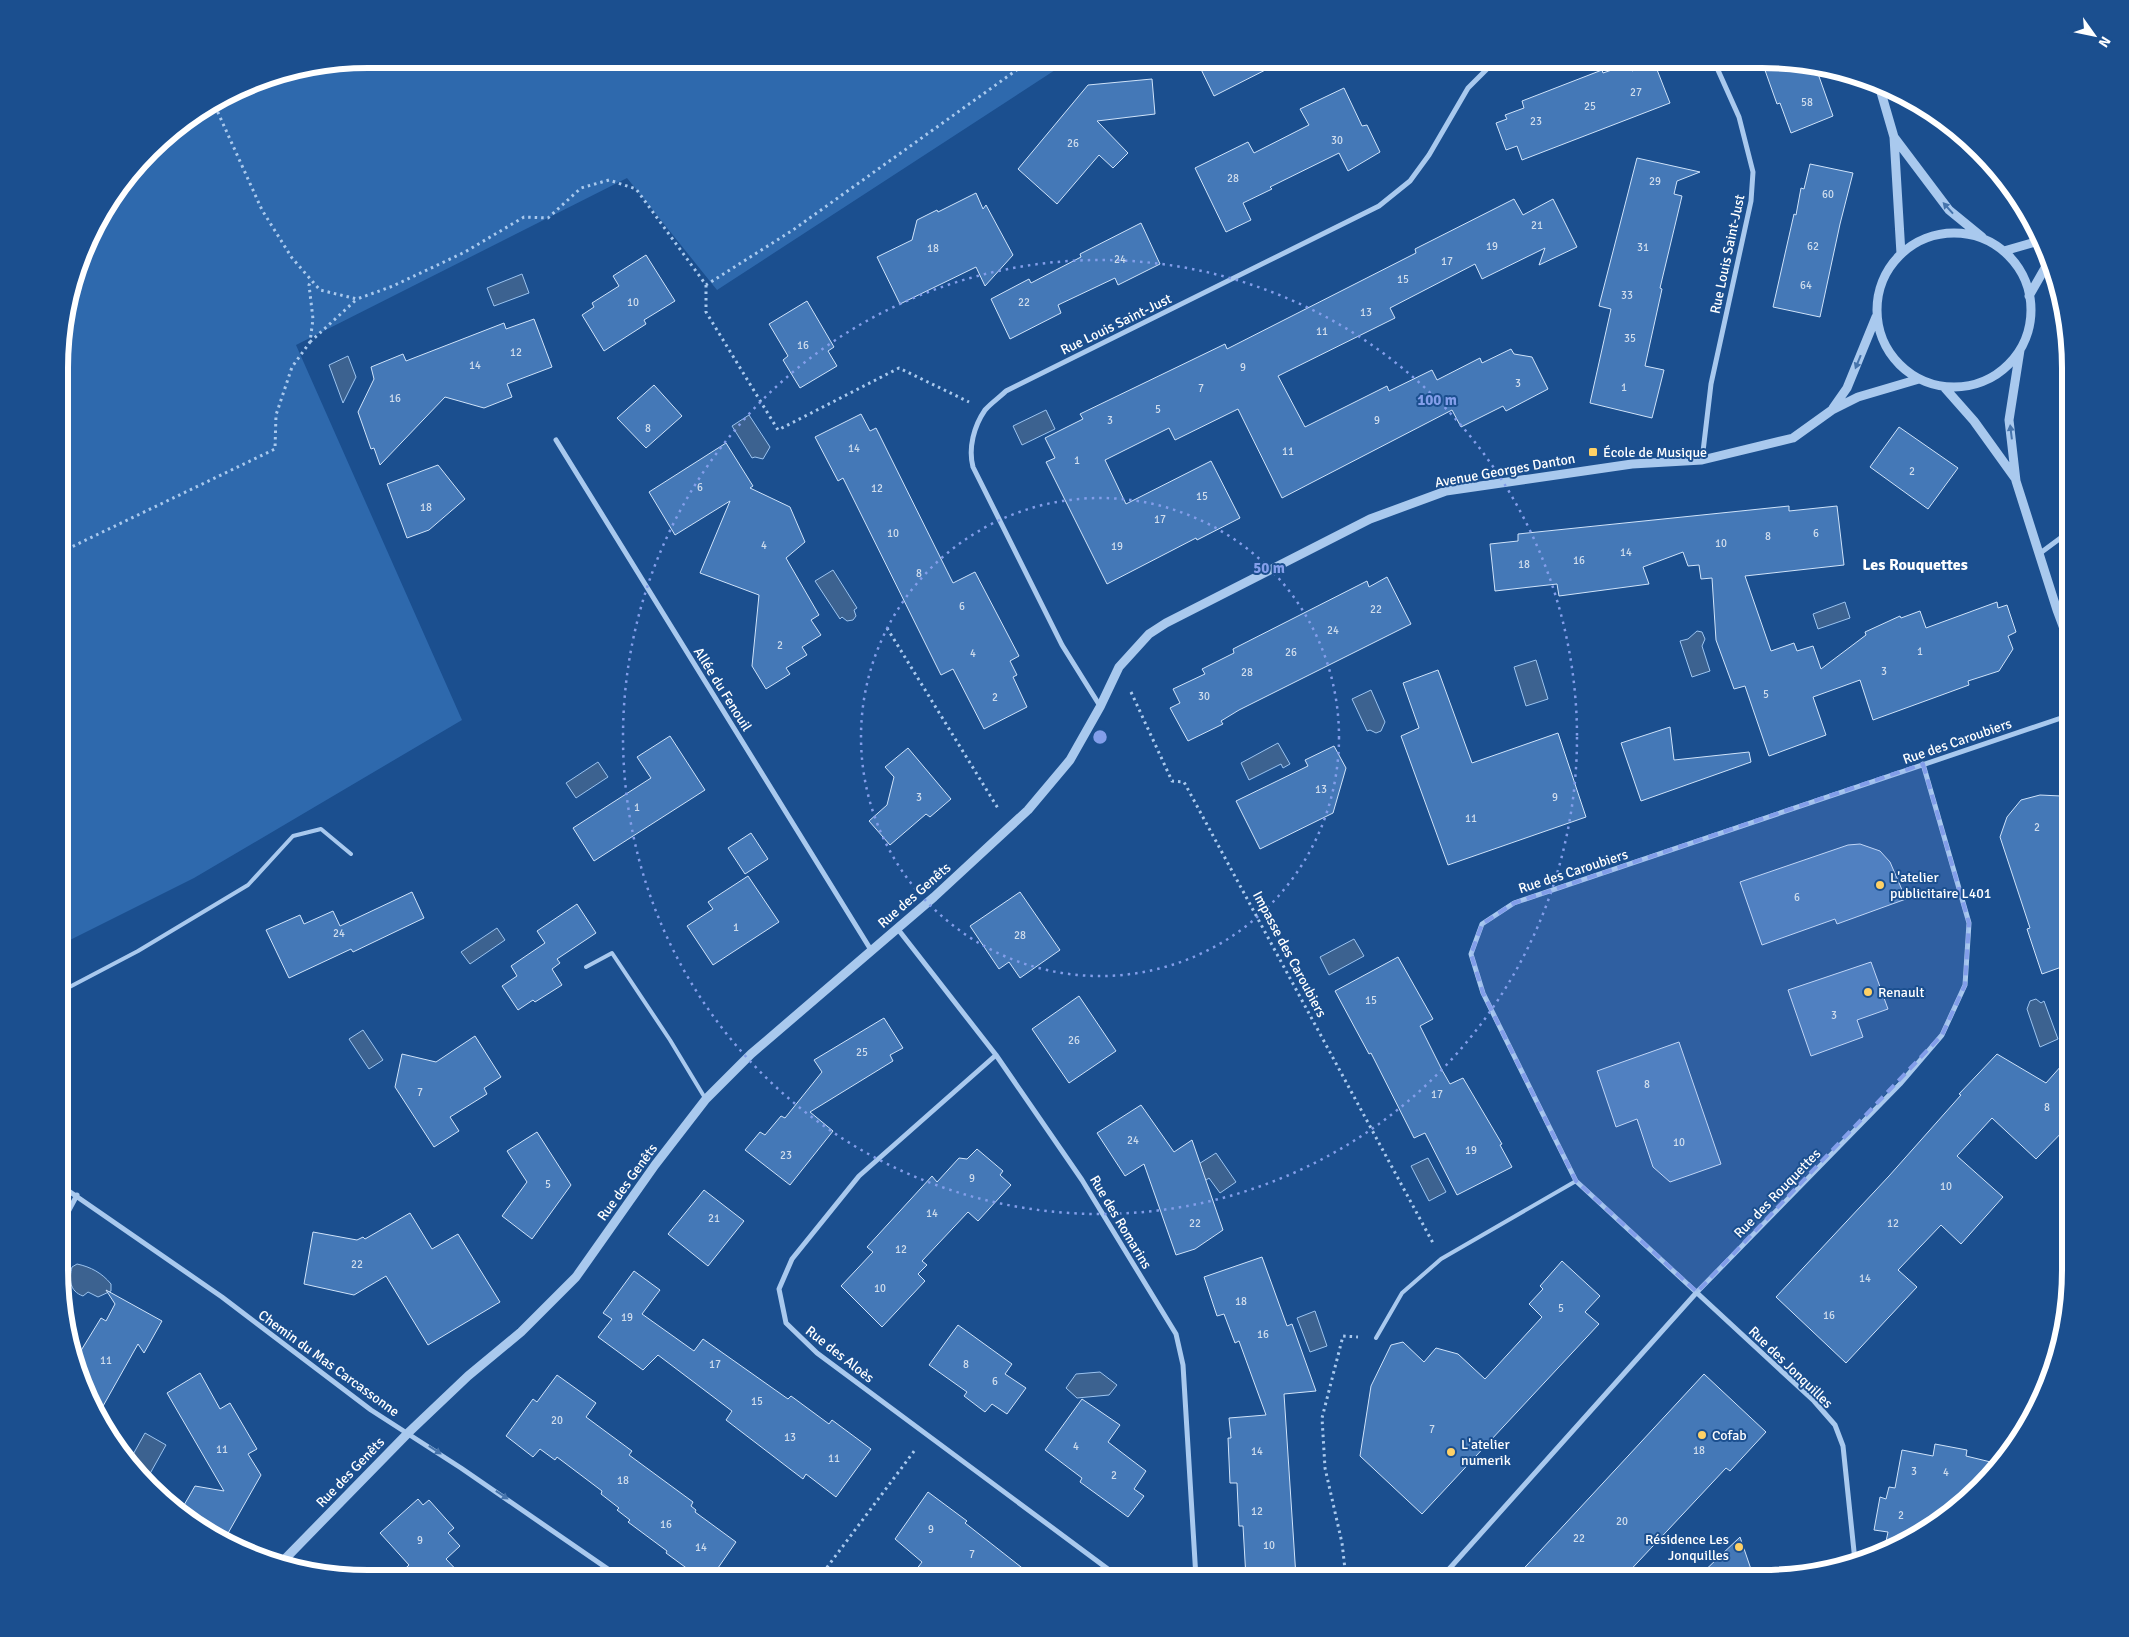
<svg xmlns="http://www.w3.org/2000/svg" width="2129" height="1637" font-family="Signika,sans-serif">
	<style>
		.green { fill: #2e69ad }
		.water { fill: #3c6290; stroke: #9cc4f0 }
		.building { fill: #4478b7; stroke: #cfe3fa }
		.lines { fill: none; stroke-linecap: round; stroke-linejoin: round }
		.path { stroke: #a9c9ee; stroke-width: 3; stroke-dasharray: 2.5 4; stroke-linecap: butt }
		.service { stroke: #a9c9ee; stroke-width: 4 }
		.minor { stroke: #a9c9ee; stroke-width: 5 }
		.tertiary { stroke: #a9c9ee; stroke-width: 9 }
		.oneway { fill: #4674ac }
		.marked { fill: #839eea; fill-opacity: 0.2; stroke: #839eea; stroke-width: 4; stroke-dasharray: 10 6; stroke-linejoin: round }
		.ring { fill: none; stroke: #839eea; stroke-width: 2.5; stroke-dasharray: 2.5 5 }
		.poi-dot { fill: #ffd166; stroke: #1b4f8f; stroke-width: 2 }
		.labels { text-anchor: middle; stroke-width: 4; stroke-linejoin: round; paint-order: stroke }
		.number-label { font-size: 11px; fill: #d0dded }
		.street-label { font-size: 14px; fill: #fff; stroke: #1b4f8f }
		.poi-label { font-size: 14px; fill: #fff; stroke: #1b4f8f; text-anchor: start }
		.quarter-label { font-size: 16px; font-weight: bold; fill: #fff; stroke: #1b4f8f }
		.rim { fill: none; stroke: #fff; stroke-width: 6 }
		.centre { fill: #839eea; stroke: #1b4f8f; stroke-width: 2.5 }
		.ring-label { font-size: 15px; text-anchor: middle; font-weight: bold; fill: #839eea; stroke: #1b4f8f; stroke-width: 4; stroke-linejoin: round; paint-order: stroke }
	</style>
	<rect width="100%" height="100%" fill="#1b4f8f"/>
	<path class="green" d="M368,59H1072L717,290L627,178L296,345L462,720L194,878L60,945L61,327L100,214L164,135L268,75Z"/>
	<path class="water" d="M522,274L529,293L494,306L487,288Z
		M348,356L356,377L343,403L329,365Z
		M1046,410L1055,429L1022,445L1013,426Z
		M749,415L770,447L763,459L755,457L752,458L732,426Z
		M833,570L857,608L854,610L856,616L853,620L847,621L842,617L840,619L815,581Z
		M1845,602L1850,618L1818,629L1813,614Z
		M1697,631L1702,632L1705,639L1702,646L1710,671L1692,677L1680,641L1688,639Z
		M1536,660L1548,699L1526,706L1514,667Z
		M1371,690L1385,722L1381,731L1376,733L1370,730L1367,731L1352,699Z
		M1278,743L1290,764L1283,768L1281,764L1249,780L1241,763Z
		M598,762L608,777L576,798L566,783Z
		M497,928L505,940L470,964L461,952Z
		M1354,939L1364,956L1329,975L1320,957Z
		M2036,999L2041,1003L2044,1001L2058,1039L2040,1047L2027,1009L2030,1001Z
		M363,1030L383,1060L369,1069L349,1039Z
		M1216,1153L1236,1182L1220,1193L1209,1178L1193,1189L1183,1174Z
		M1428,1158L1446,1192L1429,1201L1411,1166Z
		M77,1264C91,1267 102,1273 111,1284V1291L98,1297L88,1292L83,1296C69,1291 69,1279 72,1267Z
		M1315,1311L1327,1346L1310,1352L1297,1318Z
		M1100,1372L1117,1385L1109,1395L1077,1398L1066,1388L1076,1374Z
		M145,1433L166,1445L147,1479L131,1458Z"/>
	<path class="building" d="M1196,59H1287L1214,96Z
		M1761,59H1781L1816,68L1833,116L1791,133L1780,103L1777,104Z
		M1654,62L1670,103L1522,160L1517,146L1506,150L1496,123L1507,119L1505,115L1524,108L1522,101L1602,70L1603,73L1629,64L1632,71Z
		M1152,79L1155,114L1097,121L1128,153L1113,168L1099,155L1057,204L1018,169L1088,85Z
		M1344,88L1362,126L1367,125L1380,152L1348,171L1339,153L1270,187L1272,189L1243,203L1251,220L1226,232L1195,168L1248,142L1254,153L1309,125L1300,109Z
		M1637,158L1700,172L1677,181L1674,194L1682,196L1660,288L1662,289L1645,366L1664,370L1652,418L1590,403L1611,309L1599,306Z
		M1810,164L1853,173L1840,224L1820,317L1773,307L1794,214L1796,215L1801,188L1804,189Z
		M976,193L983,209L986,205L1013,255L985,286L976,267L900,304L877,257L912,240L917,220L937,210L938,212Z
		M1514,199L1523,215L1553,199L1577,247L1539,265L1545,248L1482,279L1475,264L1390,308L1395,318L1278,376L1305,427L1387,386L1389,391L1432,370L1437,380L1480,358L1482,363L1511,349L1514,354L1532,357L1548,389L1506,411L1503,406L1461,427L1452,410L1282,498L1238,409L1175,440L1169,428L1105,460L1126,504L1211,461L1240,518L1197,540L1196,538L1107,584L1046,462L1055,458L1045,438L1083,419L1080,414L1225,344L1227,349L1416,253L1415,249Z
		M1141,223L1160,264L1118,285L1115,278L1058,305L1061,313L1010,339L991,299L1029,279L1031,283L1081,257L1080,254Z
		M646,255L675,301L644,320L646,324L604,351L582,315L594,307L592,303L619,286L613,276Z
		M807,301L834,347L828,351L837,366L800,388L783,360L788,356L769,324Z
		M534,319L552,367L507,384L512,397L484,408L445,397L380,465L374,448L371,449L358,412L374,379L371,367L403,354L406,361L504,323L506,329Z
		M654,385L682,416L646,448L617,418Z
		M861,414L870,431L876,428L953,583L975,572L1019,656L1010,661L1017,675L1013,677L1027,707L984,729L953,669L941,675L843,478L838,481L815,437Z
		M1899,427L1958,468L1928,509L1870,467Z
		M726,443L753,486L750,488L790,507L805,542L786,558L819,615L811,620L821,635L802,647L807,655L786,668L790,674L766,689L752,666L759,595L700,573L730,501L675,535L649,492Z
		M438,465L465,499L429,530L407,538L387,484Z
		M1789,506V511L1837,506L1844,565L1745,576L1771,651L1794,643L1797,651L1813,646L1821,669L1866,635L1865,632L1900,616L1901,618L1920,611L1926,628L1997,602L1998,608L2007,605L2016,632L2008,636L2013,649L1999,671L1968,681L1969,685L1873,720L1860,680L1813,697L1826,735L1769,756L1745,686L1734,689L1716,640L1712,578L1701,579L1699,565L1688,566L1683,552L1643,567L1649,584L1559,596L1557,584L1495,591L1490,544L1518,541V534Z
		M1387,577L1411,624L1239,710L1221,721L1223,724L1188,741L1170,708L1180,703L1173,689L1205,674L1202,669L1234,653L1233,649L1367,581L1369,587Z
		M1438,670L1472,763L1558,733L1586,817L1448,865L1401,736L1419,728L1403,683Z
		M1670,727L1674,760L1749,752L1751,762L1641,801L1621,743Z
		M670,736L705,790L594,861L573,828L651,778L637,757Z
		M1334,746L1346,768L1333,813L1260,849L1236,801L1308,766L1305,760Z
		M908,748L951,799L930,817L926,814L890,845L869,821L887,805L894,777L885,767Z
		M2040,795L2061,796L2070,803V964L2042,974L2027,929L2030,928L2000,837L2007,817L2021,800Z
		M751,833L768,859L745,874L728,848Z
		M1860,844L1880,851L1890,862L1906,899L1837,924L1835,919L1762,945L1740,882L1848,845Z
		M748,876L779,922L713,965L687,926L713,909L708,902Z
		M412,892L424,918L353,952L351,949L289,978L266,930L300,915L304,924L333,911L340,926Z
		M1020,892L1060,950L1020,978L1009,962L999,969L970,926Z
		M577,904L596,933L557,959L560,963L552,969L562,985L535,1002L533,1000L518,1010L502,986L517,976L511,966L545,943L537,931Z
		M1398,957L1433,1019L1420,1026L1442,1070L1450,1084L1463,1078L1502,1144L1500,1145L1512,1167L1457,1195L1425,1133L1414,1138L1371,1053L1369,1054L1335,991Z
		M1871,962L1888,1009L1857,1020L1863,1037L1811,1056L1788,990Z
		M1079,996L1116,1051L1069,1083L1032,1029Z
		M884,1018L903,1048L890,1055L893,1061L810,1112L833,1131L790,1185L745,1150L760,1132L765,1135L781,1116L785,1118L822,1072L814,1060Z
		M475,1036L501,1077L484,1088L487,1094L450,1117L459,1131L434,1147L395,1087L402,1054L436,1062Z
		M1679,1042L1721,1164L1670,1182L1653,1167L1637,1119L1616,1127L1597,1071Z
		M1997,1054L2046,1083L2070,1056V1124L2036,1159L1992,1118L1957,1156L2003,1197L1961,1244L1941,1225L1898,1270L1917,1287L1846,1363L1776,1297L1889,1176L1961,1095L1959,1094Z
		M1141,1105L1174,1152L1192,1140L1223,1230L1195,1249L1176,1255L1144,1164L1125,1176L1097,1133Z
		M537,1132L571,1185L532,1239L502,1216L527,1182L507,1151Z
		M977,1149L1003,1171L1000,1175L1011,1185L978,1221L968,1212L922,1261L927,1265L918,1274L925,1281L882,1327L841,1286L873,1252L867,1247L932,1176L937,1182L959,1158L967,1159Z
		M704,1190L744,1221L708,1266L668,1234Z
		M410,1213L432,1249L458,1234L500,1302L428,1345L386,1276L354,1295L304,1284L313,1232L357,1240L363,1237L365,1239Z
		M1262,1257L1287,1326L1292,1324L1316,1391L1284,1394L1296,1577L1246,1578L1243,1526H1239L1237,1483H1230L1228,1438H1231L1229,1418L1266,1415L1239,1341L1235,1343L1224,1314L1217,1316L1204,1277Z
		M1562,1261L1600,1296L1585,1312L1599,1324L1422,1514L1360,1456L1371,1386L1391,1345L1403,1342L1424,1362L1436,1348L1458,1354L1485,1379L1542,1317L1529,1304L1543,1289L1540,1286Z
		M634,1271L660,1290L642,1314L694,1351L703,1339L788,1399L791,1396L829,1424L832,1420L871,1449L836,1497L806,1474L803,1479L726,1420L732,1411L658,1355L643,1370L598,1337L612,1319L603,1313Z
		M106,1290L162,1321L144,1353L138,1344L98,1415L91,1406L77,1357L101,1318L106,1321L115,1304Z
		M958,1325L1012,1364L1005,1374L1026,1388L1007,1414L992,1404L985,1412L964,1396L967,1392L929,1365Z
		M200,1373L220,1409L230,1403L257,1449L248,1454L261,1475L227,1535L208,1523L206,1527L180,1512L195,1486L224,1491L167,1393Z
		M1704,1374L1766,1432L1730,1471L1726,1468L1623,1578H1515Z
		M557,1375L596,1403L586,1417L632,1451L629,1455L693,1502L691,1506L696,1510L695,1512L736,1542L711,1578H700L666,1553L667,1551L628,1522L630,1520L617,1510L619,1508L601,1494L602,1491L557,1457L555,1460L540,1449L533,1457L506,1436L533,1399L537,1402Z
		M1082,1399L1120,1425L1108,1442L1146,1471L1134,1489L1144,1496L1128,1517L1080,1482L1082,1478L1045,1450Z
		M1935,1444L1967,1450L1966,1456L1999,1464L1994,1473L1898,1546L1884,1551L1888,1532L1874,1530L1880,1497L1886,1499L1889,1487L1895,1488L1902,1450L1933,1456Z
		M928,1492L967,1521L965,1523L1035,1578H910L922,1562L895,1539Z
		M418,1499L423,1505L429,1500L454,1528L448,1533L460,1546L446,1559L464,1578H395L409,1565L380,1533Z
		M1740,1537L1754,1578H1697Z"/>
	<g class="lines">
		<path class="path" d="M215,106L262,210L292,258L320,290L357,299L393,286L465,252L524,217L548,218L581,188L609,180L636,189L706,285L793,230L1032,59
			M706,285V312L778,430L899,368L969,402
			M310,342L357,299
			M61,552L275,449L276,415L292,367L310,342L313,319L309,285L311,280
			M887,628L999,810
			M1131,692L1172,781L1184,782L1433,1243
			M819,1578L915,1450
			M1346,1578L1342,1543L1325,1468L1322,1418L1343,1336L1358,1337"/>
		<path class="service" d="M586,967L612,953L670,1040L705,1098
			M60,992L138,951L248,885L293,836L321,829L351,854
			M1376,1338L1402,1293L1441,1259L1576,1181"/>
		<path class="minor" d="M556,440L871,950
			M1702,460L1711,384L1751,201L1753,172L1739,117L1713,59
			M2039,554L2070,531
			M2057,610L2070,600
			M1100,706L1062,645L973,467C968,448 974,426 985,410C991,403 1000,397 1006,391L1379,206L1410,181L1429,155L1468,88L1489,67L1509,59
			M897,928L996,1055L1082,1180L1176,1334L1183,1365L1196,1578
			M996,1055L859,1176L792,1259L779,1289L786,1323L817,1353L1120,1578
			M60,1185L222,1297L371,1410L461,1468L621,1578
			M60,1227L77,1195
			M1855,1561L1843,1446L1835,1425L1814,1401L1576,1181L1483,993L1471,954L1482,924L1514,903L2070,715
			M1441,1578L1697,1292L1900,1084L1942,1035L1965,985L1969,923L1923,764"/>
		<path class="tertiary" d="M1878,82L1894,137L1901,254
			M1894,137L1949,210L1982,237
			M1877 310a77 77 0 1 1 154 0a77 77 0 1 1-154 0Z
			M2004,251L2042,240
			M2029,296L2049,261
			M2020,350L2009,420L2016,481L2057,610L2070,645
			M1944,387L1974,421L2015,478
			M1833,408L1847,388L1876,317
			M282,1562L408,1433L468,1376L521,1332L576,1277L655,1165L706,1099L751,1054L934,897L1028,810L1070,760L1100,707L1119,667L1149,634L1166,623L1370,519L1446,491L1632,464L1702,460L1793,438L1832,410L1858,397L1919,379"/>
	</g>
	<defs><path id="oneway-solid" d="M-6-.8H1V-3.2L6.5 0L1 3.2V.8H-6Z" transform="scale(1.25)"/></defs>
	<g class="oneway">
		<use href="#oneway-solid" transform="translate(1948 208) rotate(-132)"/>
		<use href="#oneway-solid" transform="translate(1858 362) rotate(112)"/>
		<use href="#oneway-solid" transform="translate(2011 432) rotate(-97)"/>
		<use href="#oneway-solid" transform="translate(435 1450) rotate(33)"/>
		<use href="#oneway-solid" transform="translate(502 1495) rotate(34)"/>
	</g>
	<path class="marked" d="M1923,764L1969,923L1965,985L1942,1035L1697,1292L1576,1181L1483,993L1471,954L1482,924L1514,903Z"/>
	<g class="ring">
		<circle cx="1100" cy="737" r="239"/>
		<circle cx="1100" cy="737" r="477"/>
	</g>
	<g class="poi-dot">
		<rect x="1588" y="447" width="10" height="10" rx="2.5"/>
		<circle cx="1880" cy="885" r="5"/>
		<circle cx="1868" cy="992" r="5"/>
		<circle cx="1702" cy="1435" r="5"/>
		<circle cx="1451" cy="1452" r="5"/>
		<circle cx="1739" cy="1547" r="5"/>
	</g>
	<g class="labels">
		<g class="number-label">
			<text x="1636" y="96">27</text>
			<text x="1807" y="106">58</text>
			<text x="1590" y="110">25</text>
			<text x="1536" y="125">23</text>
			<text x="1337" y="144">30</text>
			<text x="1073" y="147">26</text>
			<text x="1233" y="182">28</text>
			<text x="1655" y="185">29</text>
			<text x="1828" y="198">60</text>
			<text x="1537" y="229">21</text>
			<text x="1492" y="250">19</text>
			<text x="1813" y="250">62</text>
			<text x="1643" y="251">31</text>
			<text x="933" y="252">18</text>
			<text x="1120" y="263">24</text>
			<text x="1447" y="265">17</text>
			<text x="1403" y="283">15</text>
			<text x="1806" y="289">64</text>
			<text x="1627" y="299">33</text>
			<text x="633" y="306">10</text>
			<text x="1024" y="306">22</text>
			<text x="1366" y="316">13</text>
			<text x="1322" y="335">11</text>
			<text x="1630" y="342">35</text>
			<text x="803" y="349">16</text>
			<text x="516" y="356">12</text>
			<text x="475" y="369">14</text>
			<text x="1243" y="371">9</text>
			<text x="1518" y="387">3</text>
			<text x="1624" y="391">1</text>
			<text x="1201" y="392">7</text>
			<text x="395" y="402">16</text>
			<text x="1158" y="413">5</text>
			<text x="1110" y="424">3</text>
			<text x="1377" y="424">9</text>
			<text x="648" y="432">8</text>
			<text x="854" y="452">14</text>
			<text x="1288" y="455">11</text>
			<text x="1077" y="464">1</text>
			<text x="1912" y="475">2</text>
			<text x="700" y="491">6</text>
			<text x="877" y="492">12</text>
			<text x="1202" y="500">15</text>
			<text x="426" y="511">18</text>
			<text x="1160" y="523">17</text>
			<text x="893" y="537">10</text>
			<text x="1816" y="537">6</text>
			<text x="1768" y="540">8</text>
			<text x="1721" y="547">10</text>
			<text x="764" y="549">4</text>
			<text x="1117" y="550">19</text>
			<text x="1626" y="556">14</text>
			<text x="1579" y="564">16</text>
			<text x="1524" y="568">18</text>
			<text x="919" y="577">8</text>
			<text x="962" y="610">6</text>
			<text x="1376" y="613">22</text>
			<text x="1333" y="634">24</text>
			<text x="780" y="649">2</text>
			<text x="1920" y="655">1</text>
			<text x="1291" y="656">26</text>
			<text x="973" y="657">4</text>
			<text x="1884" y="675">3</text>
			<text x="1247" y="676">28</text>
			<text x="1766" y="698">5</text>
			<text x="1204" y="700">30</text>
			<text x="995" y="701">2</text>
			<text x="1321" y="793">13</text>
			<text x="919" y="801">3</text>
			<text x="1555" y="801">9</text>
			<text x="637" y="811">1</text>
			<text x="1471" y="822">11</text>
			<text x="2037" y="831">2</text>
			<text x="1797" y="901">6</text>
			<text x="736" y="931">1</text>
			<text x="339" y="937">24</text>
			<text x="1020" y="939">28</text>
			<text x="1371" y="1004">15</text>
			<text x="1834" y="1019">3</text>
			<text x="1074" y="1044">26</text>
			<text x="862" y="1056">25</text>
			<text x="1647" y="1088">8</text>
			<text x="420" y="1096">7</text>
			<text x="1437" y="1098">17</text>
			<text x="2047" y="1111">8</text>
			<text x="1133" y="1144">24</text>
			<text x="1679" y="1146">10</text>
			<text x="1471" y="1154">19</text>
			<text x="786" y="1159">23</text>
			<text x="972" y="1182">9</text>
			<text x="548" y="1188">5</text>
			<text x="1946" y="1190">10</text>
			<text x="932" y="1217">14</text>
			<text x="714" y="1222">21</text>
			<text x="1195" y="1227">22</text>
			<text x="1893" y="1227">12</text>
			<text x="901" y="1253">12</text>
			<text x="357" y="1268">22</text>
			<text x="1865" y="1282">14</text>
			<text x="880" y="1292">10</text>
			<text x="1241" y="1305">18</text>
			<text x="1561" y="1312">5</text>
			<text x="1829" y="1319">16</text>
			<text x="627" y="1321">19</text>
			<text x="1263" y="1338">16</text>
			<text x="106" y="1364">11</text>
			<text x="715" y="1368">17</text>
			<text x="966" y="1368">8</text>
			<text x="995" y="1385">6</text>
			<text x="757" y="1405">15</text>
			<text x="557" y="1424">20</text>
			<text x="1432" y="1433">7</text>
			<text x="790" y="1441">13</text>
			<text x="1076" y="1450">4</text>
			<text x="222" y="1453">11</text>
			<text x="1699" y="1454">18</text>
			<text x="1257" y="1455">14</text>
			<text x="834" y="1462">11</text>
			<text x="1914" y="1475">3</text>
			<text x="1946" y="1476">4</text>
			<text x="1114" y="1479">2</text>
			<text x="623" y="1484">18</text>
			<text x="1257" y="1515">12</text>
			<text x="1901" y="1519">2</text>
			<text x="1622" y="1525">20</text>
			<text x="666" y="1528">16</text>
			<text x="931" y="1533">9</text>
			<text x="1579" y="1542">22</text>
			<text x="420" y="1544">9</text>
			<text x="1269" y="1549">10</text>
			<text x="701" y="1551">14</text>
			<text x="972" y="1558">7</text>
		</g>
		<g class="street-label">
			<text transform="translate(1727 254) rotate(-78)" y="5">Rue Louis Saint-Just</text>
			<text transform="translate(1116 324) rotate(-26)" y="5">Rue Louis Saint-Just</text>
			<text transform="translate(1505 470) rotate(-10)" y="5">Avenue Georges Danton</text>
			<text transform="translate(723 689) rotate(58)" y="5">Allée du Fenouil</text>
			<text transform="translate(1957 741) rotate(-19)" y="5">Rue des Caroubiers</text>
			<text transform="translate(1573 871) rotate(-18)" y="5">Rue des Caroubiers</text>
			<text transform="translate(914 895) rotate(-41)" y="5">Rue des Genêts</text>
			<text transform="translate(1290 954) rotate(62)" y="5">Impasse des Caroubiers</text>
			<text transform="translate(627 1182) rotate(-54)" y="5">Rue des Genêts</text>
			<text transform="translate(1777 1193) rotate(-46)" y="5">Rue des Rouquettes</text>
			<text transform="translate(1121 1222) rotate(59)" y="5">Rue des Romarins</text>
			<text transform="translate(840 1354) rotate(38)" y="5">Rue des Aloès</text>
			<text transform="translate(329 1363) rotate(36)" y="5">Chemin du Mas Carcassonne</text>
			<text transform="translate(1791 1367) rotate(44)" y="5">Rue des Jonquilles</text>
			<text transform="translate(350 1472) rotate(-46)" y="5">Rue des Genêts</text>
		</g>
		<g class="poi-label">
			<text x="1603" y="457">École de Musique</text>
			<text x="1890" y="882">L'atelier<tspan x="1890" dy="16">publicitaire L401</tspan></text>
			<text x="1878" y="997">Renault</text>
			<text x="1712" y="1440">Cofab</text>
			<text x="1461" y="1449">L'atelier<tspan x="1461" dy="16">numerik</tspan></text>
			<text x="1729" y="1544" text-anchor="end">Résidence Les<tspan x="1729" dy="16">Jonquilles</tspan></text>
		</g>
		<g class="quarter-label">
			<text x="1915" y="570">Les Rouquettes</text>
		</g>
	</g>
	<path d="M0 0H2129V1637H0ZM368 68H1762A300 300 0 0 1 2062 368V1270A300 300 0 0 1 1762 1570H368A300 300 0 0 1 68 1270V368A300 300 0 0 1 368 68Z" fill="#1b4f8f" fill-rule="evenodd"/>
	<path class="rim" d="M368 68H1762A300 300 0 0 1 2062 368V1270A300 300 0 0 1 1762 1570H368A300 300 0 0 1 68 1270V368A300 300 0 0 1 368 68Z"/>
	<circle cx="1100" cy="737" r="8" class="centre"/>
	<g class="ring-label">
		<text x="1437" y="405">100 m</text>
		<text x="1269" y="573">50 m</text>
	</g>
	<g transform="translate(2094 35) rotate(123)" stroke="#1b4f8f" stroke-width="4" paint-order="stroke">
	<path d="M0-4L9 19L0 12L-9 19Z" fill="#ffffff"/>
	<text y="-8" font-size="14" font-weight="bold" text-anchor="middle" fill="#ffffff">N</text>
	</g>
</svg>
